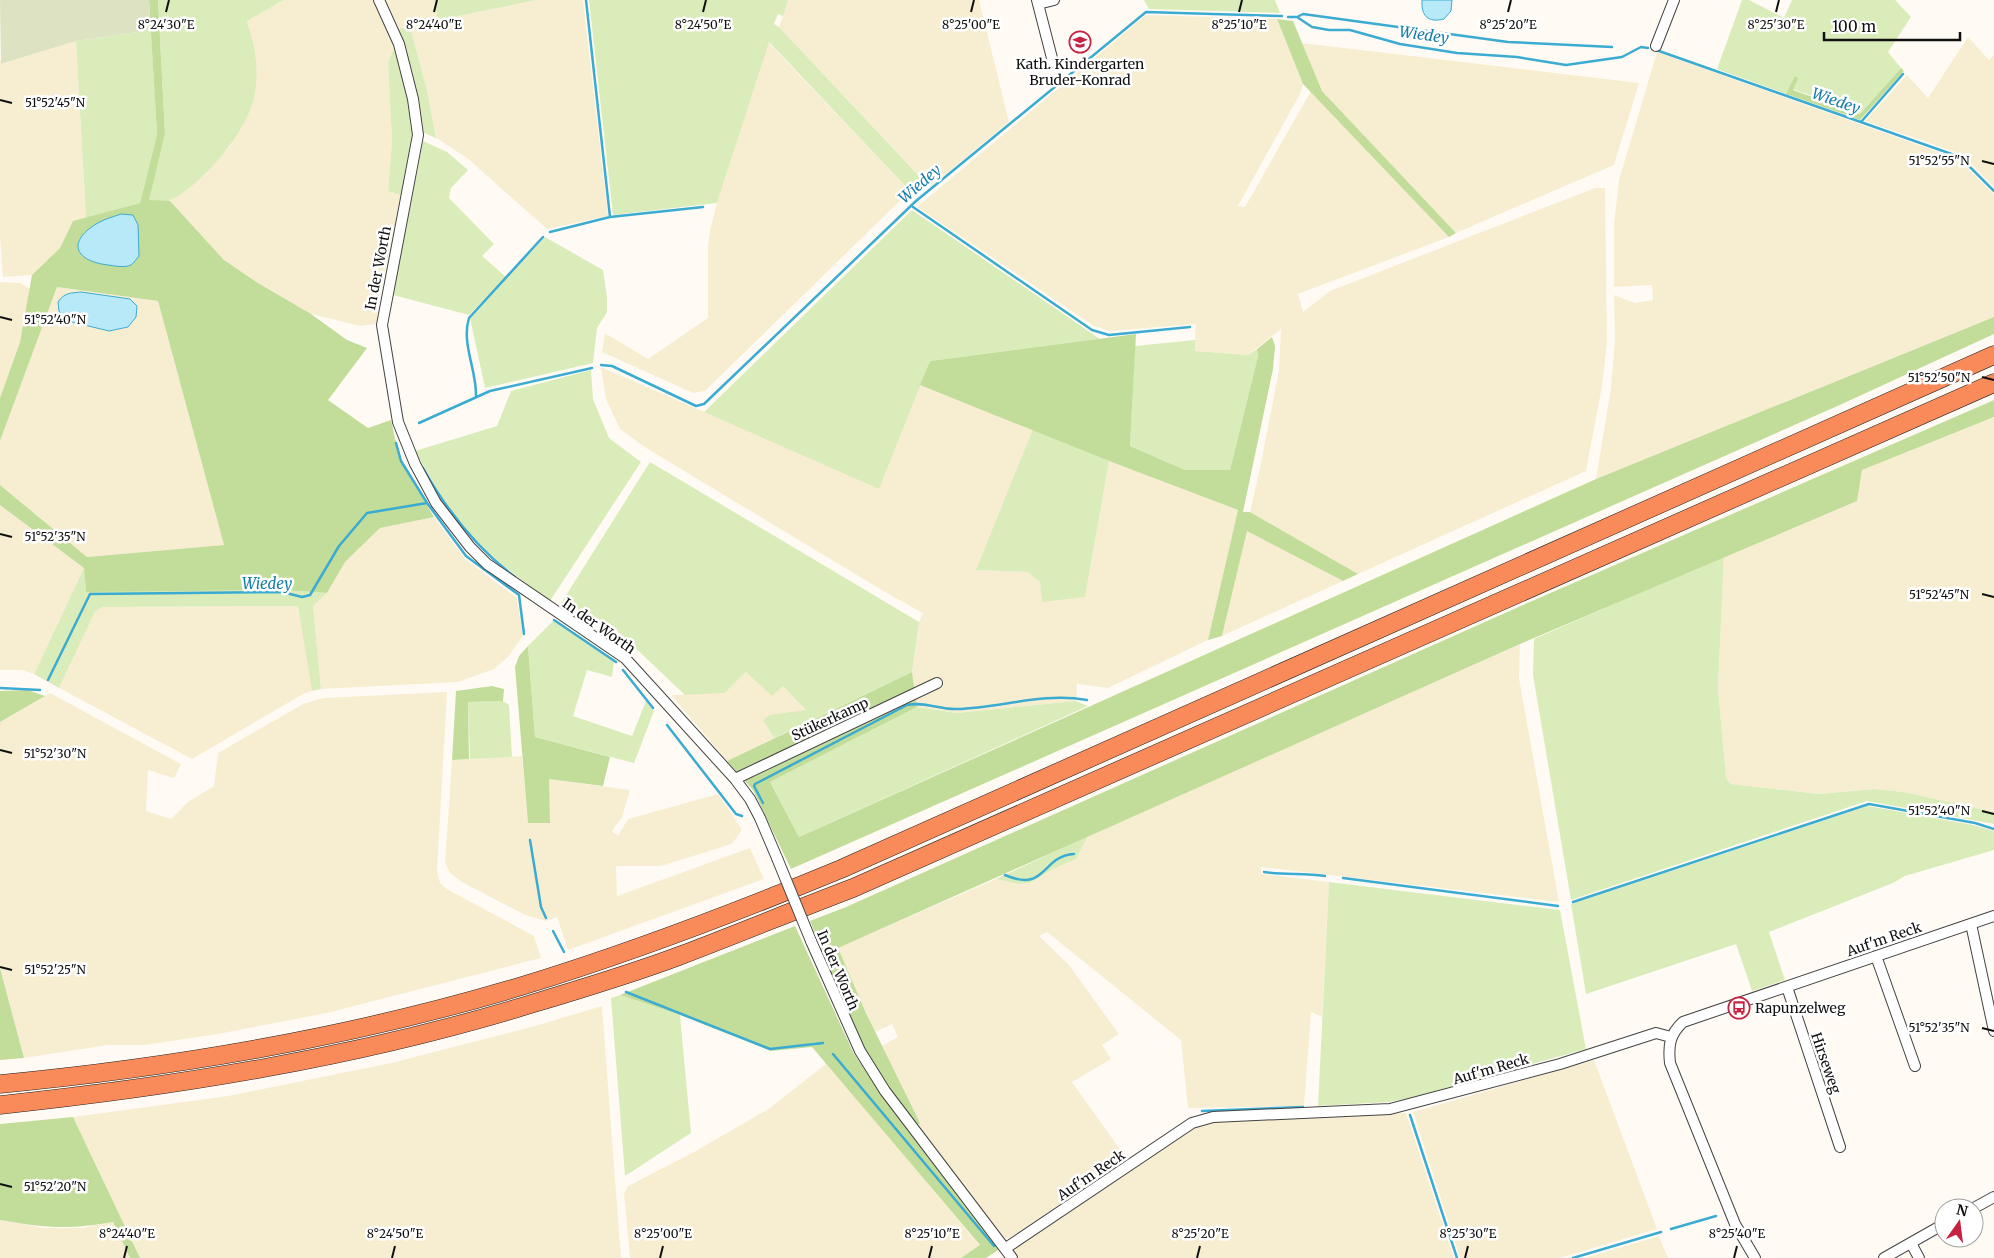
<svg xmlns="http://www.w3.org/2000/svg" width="1994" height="1258" font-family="Merriweather,serif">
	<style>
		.farmland { fill: #f7eed2 }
		.green { fill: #dbecbb }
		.forest { fill: #c2dd9a }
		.cemetery { fill: #dde3c2 }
		.water { fill: #b7e9f8; stroke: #3babd2 }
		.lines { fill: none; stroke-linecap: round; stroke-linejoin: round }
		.stream { stroke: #3babd2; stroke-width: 2.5 }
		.street-casing { stroke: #434343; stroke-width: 12 }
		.highway-casing { stroke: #212121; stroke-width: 19 }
		.street { stroke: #fff; stroke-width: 10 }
		.highway { stroke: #f88b59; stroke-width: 18 }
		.street-bridge-casing { stroke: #434343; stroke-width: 12; stroke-linecap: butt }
		.street-bridge { stroke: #fff; stroke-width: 10 }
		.ticks { fill: none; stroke: #101010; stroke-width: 2 }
		.labels { text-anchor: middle; stroke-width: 5; stroke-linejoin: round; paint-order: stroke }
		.poi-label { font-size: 14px; fill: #101010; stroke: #fff }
		.street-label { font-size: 14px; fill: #101010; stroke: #fff }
		.water-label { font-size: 15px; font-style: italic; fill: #147ca8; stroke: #fff }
		.ticks-label { font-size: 12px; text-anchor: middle; fill: #101010; stroke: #fff; stroke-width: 5; stroke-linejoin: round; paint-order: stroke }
	</style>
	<rect width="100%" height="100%" fill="#fffbf4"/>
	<path class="farmland" d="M284,0H374L379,7L395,45L388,63L392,141L388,190L401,195L378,305L377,324L360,326L311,314L258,283L224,260L170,201L204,175L231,145L250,29L247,21Z
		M385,0H434L438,20L537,0H583L608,216L547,229L467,158L436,138L427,90L410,26L399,29Z
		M788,0H979L1009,122L930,187L779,27Z
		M1146,15L1277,19L1303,84L1300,94L1238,206L1245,207L1311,91L1449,237L1298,294L1303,312L1330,291L1595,188H1605L1607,343L1602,386L1586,471L1358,574L1250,512L1260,468L1279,370L1281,329L1248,355L1194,351L1196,324L1110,331L1094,326L917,207Z
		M1968,37L1989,60L1994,55V187L1961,154L1865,121L1907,75L1928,98Z
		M76,41L86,218L73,221L60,248L32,275L3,277L0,238V59L2,64Z
		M768,42L910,191L705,391L693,393L602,352L605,333L648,359L708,318V246L710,230L717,203Z
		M1302,43L1639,83L1614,165L1456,233L1322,91Z
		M1657,52L1958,159L1994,195V317L1596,479L1611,388L1615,339L1614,295L1635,303L1653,300L1652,285L1614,287V224L1619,180Z
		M0,282L20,283L30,289L20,342L0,398Z
		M57,287L158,301L224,545L87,557L0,485V441Z
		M601,367L879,488L920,385L1033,429L977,570L1027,572L1040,582L1042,601L1085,596L1109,461L1238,510L1208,640L1108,688L1077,684L1076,701L957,713L917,707L912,672L919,622L923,613L890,595L646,448L620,429L606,399Z
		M1994,417V812L1904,792L1874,789L1819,794L1731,784L1726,778L1718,688L1724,556L1857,501L1862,470Z
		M0,505L84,568L34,674L22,670H0Z
		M434,517L465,559L517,598L523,636L508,657L494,669L458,682L321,689L313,606L327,593L345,562L380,528Z
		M1247,530L1343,581L1222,636Z
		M299,606L312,691L303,694L192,759L59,688L95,612L103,607Z
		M1520,644L1519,678L1559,902L1261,867V874L1329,882L1322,1017L1311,1012L1304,1106L1188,1108L1181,1040L1047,932L1039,936L1069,965L1119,1034L1102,1045L1111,1059L1072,1082L1127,1159L1009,1238H1005L916,1126L920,1123L882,1046L898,1037L892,1024L875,1032L837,948L996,879L1018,884L1030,883L1053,869L1076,859L1088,836Z
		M746,672L772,695L783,686L807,711L763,720L774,738L727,761L671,695L725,693Z
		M447,692L437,871L440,883L447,889L534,936L541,958L327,1013L218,1034L145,1045H108L24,1058L0,968V722L50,693L181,764L174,778L148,770L146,811L171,819L188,802L214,786L218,753L303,704L323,698Z
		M522,756L528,823L549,779L630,790L622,817L612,831L618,836L628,819L718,794L742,830L732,844L661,866H616L617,896L750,848L764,879L568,950L557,917L545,921L525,915L462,882L450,873L445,863L452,760Z
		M602,1006L621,1258H140L73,1117L228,1096L391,1063L535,1026Z
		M1594,1060L1657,1229L1560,1258H1460L1413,1112Z
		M827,1063L980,1246L961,1258H630L624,1194L628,1186L694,1152L770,1108Z
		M1406,1113L1454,1258H1016L1012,1251L1193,1129L1213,1122Z
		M0,1220L44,1228H82L113,1222L130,1258H0Z
		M1659,1236L1668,1258H1585Z"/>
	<path class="green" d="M158,0H284L247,21C255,45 259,69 255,93C249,130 204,183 171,200C166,203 155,201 148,201L165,134Z
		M434,0H537L438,20Z
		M589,0H788L783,16L778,14L774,24L779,27L922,179L910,191L769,42L717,203L613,215Z
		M1144,0H1275L1280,13L1149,9Z
		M1742,0H1749L1784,18L1792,0H1895L1911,17L1888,52L1901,68L1860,114L1793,89L1795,77L1786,94L1717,69Z
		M410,26L427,90L436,138L422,132L419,100L399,29Z
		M151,30L157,134L140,203L86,218L76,41Z
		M395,45L410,102L414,135L401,195L388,191L392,141L388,63Z
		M423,141L447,152L468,170L451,188L449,198L494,244L482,256L506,277L469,315L393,295Z
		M912,210L1100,339L930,361L879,489L704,412Z
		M545,237L603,270L607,297V312L597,328L593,363L485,388L470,318Z
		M1195,340V351L1248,355L1257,349L1258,356L1230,470H1185L1130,446L1135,346Z
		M591,370L593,399L609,438L641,462L550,601C524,581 497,563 475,540C450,514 433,482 415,451L497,426L511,391Z
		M1033,429L1109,461L1085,597L1042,602L1040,582L1027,572L976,570Z
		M650,462L919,622L912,672L774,738L763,720L770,715L806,710L783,686L772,696L746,672L725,693L685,695L609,623C587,629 576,620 558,608Z
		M1724,556L1718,688L1726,778L1731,784L1819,794L1874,789L1904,792L1994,812V824L1867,801L1571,900L1533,675L1534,639Z
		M84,568L86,591L282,590L327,593L313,606L321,689L312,691L298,606L103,607L95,612L59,688L34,674Z
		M553,621L614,662L612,677L587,670L573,716L632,736L646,701L654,711L634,763L535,737L528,646Z
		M503,701L509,705L512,757L470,759L468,702Z
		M1076,701L1088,706L799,837L770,782L917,707L957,713Z
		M1868,806L1973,825L1994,831V850L1905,876L1893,883L1769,932L1785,980L1752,991L1736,944L1586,994L1571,904Z
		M1088,836L1076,859L1053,869L1030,883L1018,884L996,879Z
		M1329,882L1560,910L1586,1049L1413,1097L1389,1102L1318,1106Z
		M620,995L680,1015L691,1133L625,1176L611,998Z"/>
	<path class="forest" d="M149,0H158L165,134L149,200L170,201L224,260L258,283L311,314L347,340L367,348L328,400L368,428L391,420L400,461L434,517L380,528L345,562L327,593L282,590L86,592L84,568L0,505V485L87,557L224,545L158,301L57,287L0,441V398L20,342L32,275L60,248L73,221L140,203L157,134Z
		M1277,19L1293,21L1322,91L1456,233L1449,237L1303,84Z
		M1901,68L1904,71L1860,120L1786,94L1795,76L1798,78L1793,90L1860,114Z
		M1994,317V334L1842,404L791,869L753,790L727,761L912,672L917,707L770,782L799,837L1596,479Z
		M1136,334L1130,446L1185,470H1230L1258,356L1257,349L1272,337L1275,346L1273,369L1243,512H1250L1358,574L1343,581L1247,531L1222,636L1208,640L1238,510L1109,461L920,385L930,361Z
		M1994,400V417L1862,470L1857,501L1520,644L838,948L866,1013L920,1123L916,1126L888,1089L863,1050L810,921L846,907L1523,605Z
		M528,646L535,737L610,757L603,786L549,779L550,823H528L515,667L519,656Z
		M492,686L504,689L503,701L468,702L469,759L452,760L456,691Z
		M28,690L45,696L0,722V691Z
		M795,926L854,1054L881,1094L1001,1248L986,1258H961L980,1245L812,1047L771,1051L680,1015L620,995Z
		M0,968L24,1058L0,1060Z
		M73,1117L140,1258H130L113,1222C68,1230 45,1228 0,1220V1124Z"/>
	<path class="cemetery" d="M0,0H149L151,30L76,41L1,64Z"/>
	<path class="water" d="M1422,0H1452L1451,11L1444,19C1428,23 1421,16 1422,0Z
		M121,214L133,215L138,225L139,256C137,258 134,263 131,265C125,268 115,266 108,265C76,261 66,243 96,224C104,219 113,217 121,214Z
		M81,292L130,299L137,306L136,317L128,327L109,331L72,322L64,318L59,311L58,302C64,293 70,293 81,292Z"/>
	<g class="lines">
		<path class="stream" d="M1288,17H1297L1312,27L1329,30H1350L1400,44L1457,53L1517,57L1566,65L1622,57L1641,47L1648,48
			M1297,17L1303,14L1508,42L1612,47
			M1659,51L1960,157L1994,191
			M1861,122L1903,74
			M913,207L1092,330L1109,335L1190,327
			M610,217L703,207
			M550,232L610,217L586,0
			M601,365L612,366L696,406L704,404L916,201L1146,12L1282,16
			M476,397C477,370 461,344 469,318L543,237
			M419,423L490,391L592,368
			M396,443L401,461L427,503L466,556L519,595L524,634
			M423,468C447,511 475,547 515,577
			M554,620L616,662
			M623,670L653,708
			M48,680L90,594L282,592L302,597L310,595L339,546L367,513L427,503
			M0,688L40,690
			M667,725L736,814L742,816
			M763,803L754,786L755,784L907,705C924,701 940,710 957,709C1000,708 1043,692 1087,700
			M530,840L541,907L546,918
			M1264,872C1285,875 1304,873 1325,876
			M1005,875C1047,893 1041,856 1074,854
			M1343,878L1558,906
			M1573,902L1869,804L1975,823L1994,829
			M553,931L564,952
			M626,992L770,1049L823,1043
			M833,1054L994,1246
			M1202,1111L1303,1107
			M1410,1115L1457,1258
			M1671,1229L1716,1216
			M1573,1258L1661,1232"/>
		<g class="street-casing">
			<path id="street" d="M379,0L399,44L413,99L418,135L382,325L398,422L415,464L436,503L470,547L487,564L625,658L735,779L750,799L760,818L777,858
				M1037,0L1053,62
				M1038,4L1054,0
				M1656,46L1674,0
				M735,779L937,683
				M1971,924L1994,1031
				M811,941L860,1051L885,1091L1012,1258
				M1876,956L1915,1066
				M1787,987L1840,1147
				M1974,1208L1994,1197
				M1911,1243L1919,1258
				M1006,1248L1192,1123L1213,1117L1390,1109L1560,1064L1656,1033L1671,1037
				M1755,1258L1735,1224L1670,1063C1668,1045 1670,1034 1683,1022L1994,916
				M1884,1258L1944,1224"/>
		</g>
		<g class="highway-casing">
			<path id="highway" d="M0,1084C177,1067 354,1037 525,985C633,952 737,912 841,869L1994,355
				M0,1105C179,1086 359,1057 531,1004C581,989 631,974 679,956C737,934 795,910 853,888L1994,383"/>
		</g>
		<use href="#street" class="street"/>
		<use href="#highway" class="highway"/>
		<g class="street-bridge-casing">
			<path id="street-bridge" d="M777,858L811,941"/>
		</g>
		<use href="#street-bridge" class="street-bridge"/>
	</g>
	<path class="ticks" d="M166,12L169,0M434,12L437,0M703,12L706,0M971,12L974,0M1239,12L1242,0M1508,12L1511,0M1776,12L1779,0M0,100L12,103M1982,161L1994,164M0,317L12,320M1982,377L1994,380M0,534L12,537M1982,594L1994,597M0,750L12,753M1982,811L1994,814M0,967L12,970M1982,1028L1994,1031M0,1184L12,1187M124,1258L127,1246M392,1258L395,1246M660,1258L663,1246M929,1258L932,1246M1197,1258L1200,1246M1465,1258L1468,1246M1734,1258L1737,1246"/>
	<defs>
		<g id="school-ring" transform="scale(1.125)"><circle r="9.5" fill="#fff" stroke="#c62241" stroke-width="1.5"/><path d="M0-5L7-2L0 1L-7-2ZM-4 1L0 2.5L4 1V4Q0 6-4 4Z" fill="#c62241"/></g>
		<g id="bus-ring" transform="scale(1.125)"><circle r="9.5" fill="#fff" stroke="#c62241" stroke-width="1.5"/><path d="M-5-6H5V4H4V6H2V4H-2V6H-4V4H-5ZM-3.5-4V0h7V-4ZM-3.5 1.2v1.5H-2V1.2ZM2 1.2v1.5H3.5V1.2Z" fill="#c62241"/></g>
	</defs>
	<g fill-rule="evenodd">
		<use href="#school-ring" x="1080" y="42"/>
		<use href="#bus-ring" x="1739" y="1008"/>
	</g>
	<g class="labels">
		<g class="poi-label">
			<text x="1080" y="69">Kath. Kindergarten<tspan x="1080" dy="16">Bruder-Konrad</tspan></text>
			<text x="1755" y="1013" text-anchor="start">Rapunzelweg</text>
		</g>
		<g class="street-label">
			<text transform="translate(378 268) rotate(-79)" y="5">In der Worth</text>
			<text transform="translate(599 626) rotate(35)" y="5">In der Worth</text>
			<text transform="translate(830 719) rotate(-25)" y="5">Stükerkamp</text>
			<text transform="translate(1884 939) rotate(-19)" y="5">Auf'm Reck</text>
			<text transform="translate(838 970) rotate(67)" y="5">In der Worth</text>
			<text transform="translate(1826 1063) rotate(71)" y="5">Hirseweg</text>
			<text transform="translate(1491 1069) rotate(-16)" y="5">Auf'm Reck</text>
			<text transform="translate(1091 1175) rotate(-34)" y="5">Auf'm Reck</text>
		</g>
		<g class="water-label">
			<text transform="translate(1424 35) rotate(8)" y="5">Wiedey</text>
			<text transform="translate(1836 101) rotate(19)" y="5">Wiedey</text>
			<text transform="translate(920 184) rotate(-41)" y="5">Wiedey</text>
			<text x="267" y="589">Wiedey</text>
		</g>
	</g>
	<g class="ticks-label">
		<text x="166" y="29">8°24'30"E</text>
		<text x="434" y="29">8°24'40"E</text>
		<text x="703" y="29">8°24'50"E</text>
		<text x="971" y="29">8°25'00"E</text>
		<text x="1239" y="29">8°25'10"E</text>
		<text x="1508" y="29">8°25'20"E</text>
		<text x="1776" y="29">8°25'30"E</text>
		<text x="55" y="107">51°52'45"N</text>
		<text x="1939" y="165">51°52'55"N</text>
		<text x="55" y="324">51°52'40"N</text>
		<text x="1939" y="382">51°52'50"N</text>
		<text x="55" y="541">51°52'35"N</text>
		<text x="1939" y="599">51°52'45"N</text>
		<text x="55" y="758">51°52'30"N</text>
		<text x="1939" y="815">51°52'40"N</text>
		<text x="55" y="974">51°52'25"N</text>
		<text x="1939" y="1032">51°52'35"N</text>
		<text x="55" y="1191">51°52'20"N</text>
		<text x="127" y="1238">8°24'40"E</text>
		<text x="395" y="1238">8°24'50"E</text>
		<text x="663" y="1238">8°25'00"E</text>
		<text x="932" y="1238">8°25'10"E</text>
		<text x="1200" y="1238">8°25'20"E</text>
		<text x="1468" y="1238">8°25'30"E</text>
		<text x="1737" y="1238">8°25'40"E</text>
	</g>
	<g transform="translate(1959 1223) rotate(14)"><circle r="24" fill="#ffffff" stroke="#9f9f9f"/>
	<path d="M0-4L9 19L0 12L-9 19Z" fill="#c62241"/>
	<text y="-8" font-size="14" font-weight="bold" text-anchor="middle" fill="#101010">N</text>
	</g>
	<path d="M1824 32v8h136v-8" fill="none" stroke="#101010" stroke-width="2.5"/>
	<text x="1832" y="32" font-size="15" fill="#101010" stroke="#ffffff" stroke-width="4" paint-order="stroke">100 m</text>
</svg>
